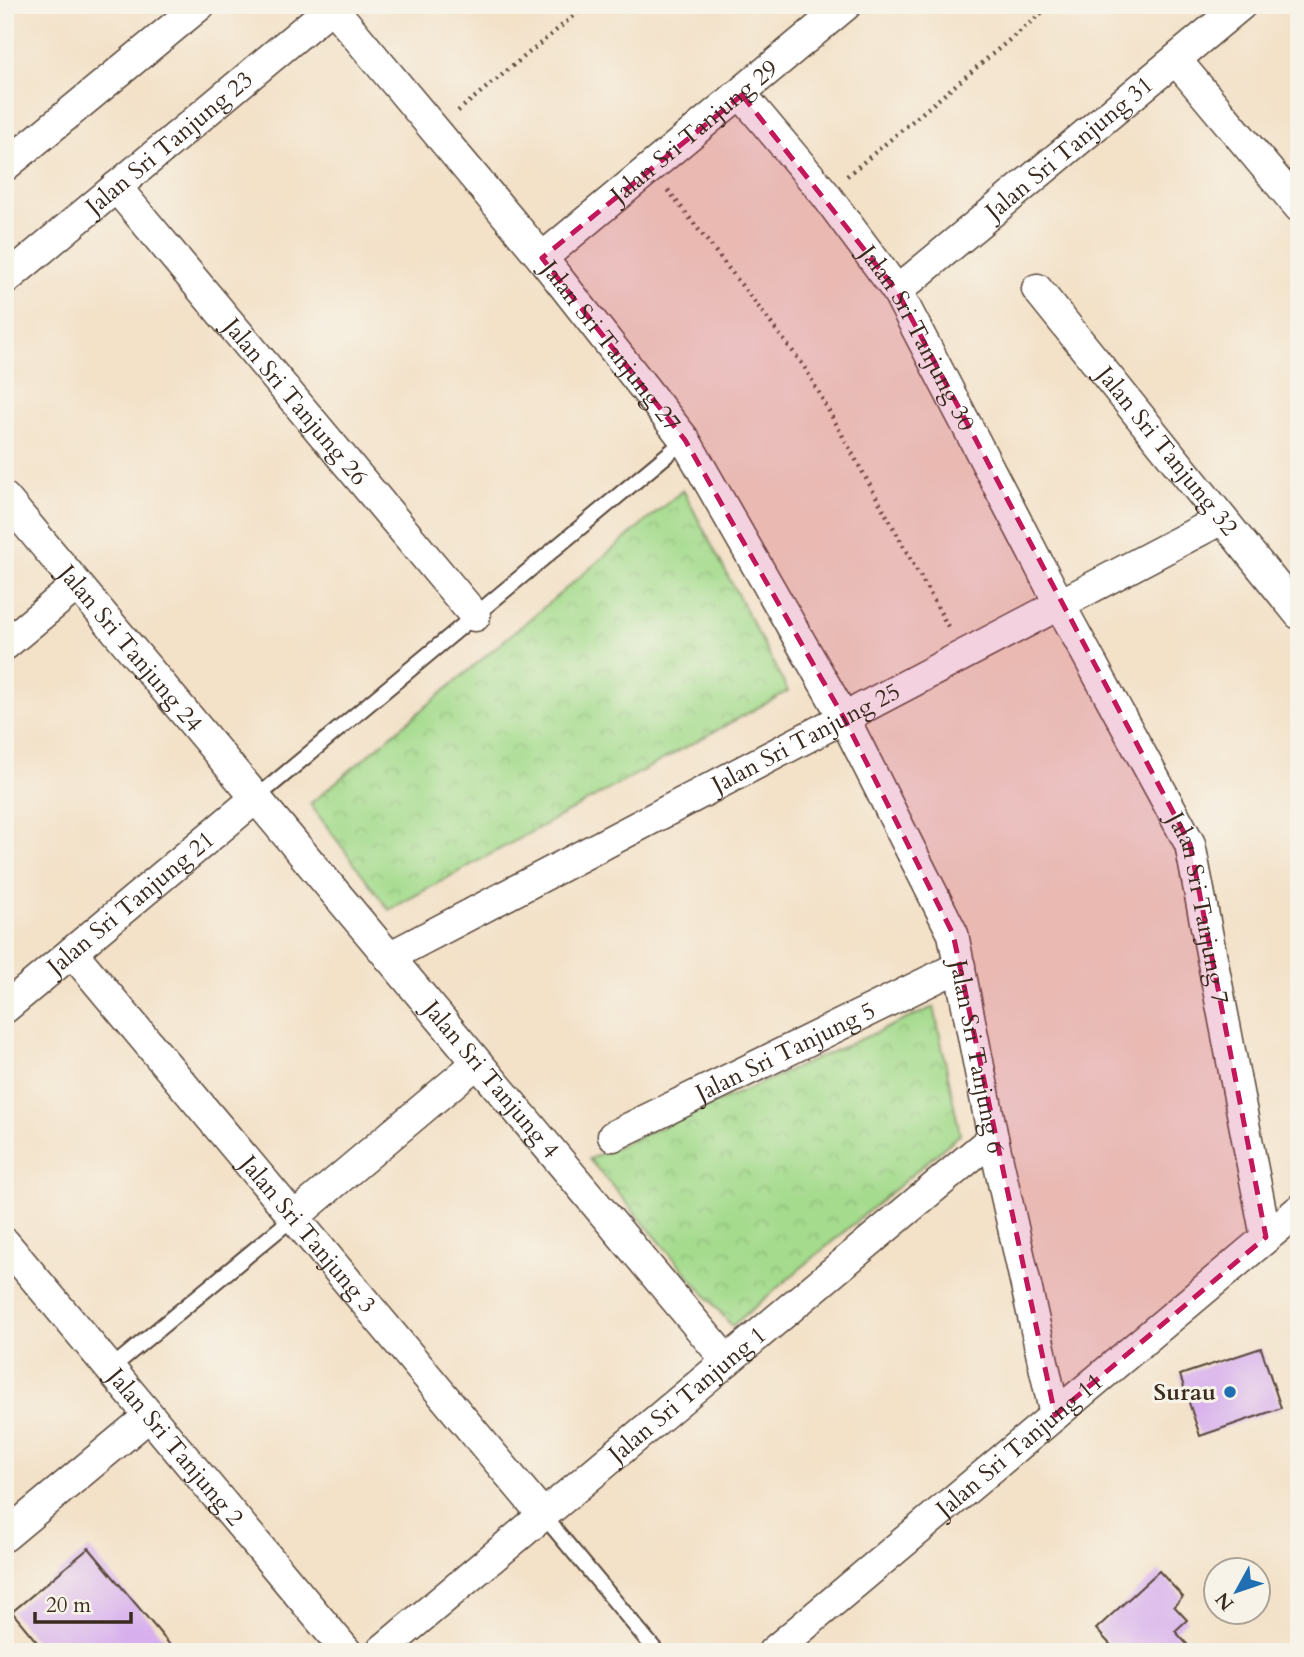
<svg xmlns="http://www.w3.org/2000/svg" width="1304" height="1657" font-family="Cardo,serif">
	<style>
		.park { fill: url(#park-crowns); stroke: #708256; stroke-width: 2 }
		.building { fill: #d7afed }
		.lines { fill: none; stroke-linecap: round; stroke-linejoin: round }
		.service-casing { stroke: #574538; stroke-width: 18 }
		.minor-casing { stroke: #574538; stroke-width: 33 }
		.path { stroke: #574538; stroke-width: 4.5; stroke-dasharray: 2 5; stroke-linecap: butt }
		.service { stroke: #fff; stroke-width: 14 }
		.minor { stroke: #fff; stroke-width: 30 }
		.marked { fill: #c2185b; fill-opacity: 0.2; stroke: #c2185b; stroke-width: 5; stroke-dasharray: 14 9; stroke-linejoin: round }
		.poi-dot { fill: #1f6fb2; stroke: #f7f3e8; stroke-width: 2.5 }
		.labels { text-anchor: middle; stroke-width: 6; stroke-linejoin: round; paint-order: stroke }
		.street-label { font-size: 24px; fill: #3b2a1e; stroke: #f7f3e8 }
		.poi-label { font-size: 24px; font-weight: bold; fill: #3b2a1e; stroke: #f7f3e8; text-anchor: end }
	</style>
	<defs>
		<pattern id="park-crowns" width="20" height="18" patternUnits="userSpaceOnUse" patternTransform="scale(1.75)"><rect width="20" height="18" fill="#a4db8d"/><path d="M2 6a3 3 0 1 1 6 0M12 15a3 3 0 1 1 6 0" fill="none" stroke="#8ebc79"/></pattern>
	</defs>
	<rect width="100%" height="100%" fill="#f7f3e8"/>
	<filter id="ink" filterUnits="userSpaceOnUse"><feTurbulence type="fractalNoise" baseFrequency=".0143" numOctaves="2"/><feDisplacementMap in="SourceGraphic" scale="14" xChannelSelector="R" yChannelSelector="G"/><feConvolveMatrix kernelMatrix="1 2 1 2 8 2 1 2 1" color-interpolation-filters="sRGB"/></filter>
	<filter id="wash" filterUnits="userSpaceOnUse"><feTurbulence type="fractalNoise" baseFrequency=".00686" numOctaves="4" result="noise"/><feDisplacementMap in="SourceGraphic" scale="28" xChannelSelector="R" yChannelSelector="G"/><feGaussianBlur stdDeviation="1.57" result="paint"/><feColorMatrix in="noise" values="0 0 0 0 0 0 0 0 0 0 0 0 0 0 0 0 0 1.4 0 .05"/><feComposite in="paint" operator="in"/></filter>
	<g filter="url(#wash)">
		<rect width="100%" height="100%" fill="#f3e1c8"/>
		<path class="park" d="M683,490L788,691L389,910L310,804Z
			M934,1007L960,1134L732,1326L589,1159Z"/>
		<g id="blocks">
			<path class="building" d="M1261,1348L1281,1408L1200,1436L1180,1375Z
				M89,1548L176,1652H45L12,1612Z
				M1159,1571L1183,1597L1174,1606L1187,1620L1175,1631L1194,1652H1117L1096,1629Z"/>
		</g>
	</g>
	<g filter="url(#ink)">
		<use href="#blocks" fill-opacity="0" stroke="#574538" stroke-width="2"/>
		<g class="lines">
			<g class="service-casing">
				<path id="service" d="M256,798L685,440
					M110,1369L294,1217
					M543,1515L657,1652"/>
			</g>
			<g class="minor-casing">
				<g id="minor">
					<path id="s1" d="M332,7L542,258L685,440L844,718L953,934L993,1138L1055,1415"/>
					<path d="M1176,60L1299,207"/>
					<path id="s2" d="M742,95L825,194L897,291L1060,605L1190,844L1266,1237"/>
					<path d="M5,166L200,5"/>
					<path id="s3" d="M116,187L475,616"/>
					<path id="s4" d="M542,258L846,5"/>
					<path id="s5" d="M5,280L334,5"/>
					<path id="s6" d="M1037,289L1299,614"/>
					<path id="s7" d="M897,291L1241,5"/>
					<path id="s8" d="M5,498L727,1361"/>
					<path d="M5,645L77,585"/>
					<path id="s9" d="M72,952L543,1515"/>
					<path id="s10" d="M389,957L1222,519"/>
					<path id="s11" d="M5,1008L256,798"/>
					<path id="s12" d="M613,1136L960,966"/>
					<path d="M294,1217L477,1063"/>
					<path id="s13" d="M5,1243L347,1652"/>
					<path d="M5,1536L149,1416"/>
					<path id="s14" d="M380,1652L993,1138"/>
					<path id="s15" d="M773,1652L1299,1210"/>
				</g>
			</g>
			<path class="path" d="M458,111L587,5
				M847,176L1051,5
				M668,190L804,366L950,630"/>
			<use href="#service" class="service"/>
			<use href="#minor" class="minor"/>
		</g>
	</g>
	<path class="marked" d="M742,95L897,291L1190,844L1266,1237L1055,1415L953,934L844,718L685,440L542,258Z"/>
	<circle class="poi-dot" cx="1230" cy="1392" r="7"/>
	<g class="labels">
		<g class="street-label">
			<text dy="8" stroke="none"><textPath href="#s4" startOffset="198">Jalan Sri Tanjung 29</textPath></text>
			<text dy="8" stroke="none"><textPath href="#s5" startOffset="214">Jalan Sri Tanjung 23</textPath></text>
			<text dy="8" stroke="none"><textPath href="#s7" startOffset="224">Jalan Sri Tanjung 31</textPath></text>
			<text dy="8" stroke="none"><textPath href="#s2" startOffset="301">Jalan Sri Tanjung 30</textPath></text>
			<text dy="8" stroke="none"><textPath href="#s1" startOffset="439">Jalan Sri Tanjung 27</textPath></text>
			<text dy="8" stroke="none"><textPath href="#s3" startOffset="280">Jalan Sri Tanjung 26</textPath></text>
			<text dy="8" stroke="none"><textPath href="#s6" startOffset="208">Jalan Sri Tanjung 32</textPath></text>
			<text dy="8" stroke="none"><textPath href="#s8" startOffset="196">Jalan Sri Tanjung 24</textPath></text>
			<text dy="8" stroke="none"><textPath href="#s10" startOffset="471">Jalan Sri Tanjung 25</textPath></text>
			<text dy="8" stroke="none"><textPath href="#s11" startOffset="164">Jalan Sri Tanjung 21</textPath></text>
			<text dy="8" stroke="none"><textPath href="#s2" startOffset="940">Jalan Sri Tanjung 7</textPath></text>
			<text dy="8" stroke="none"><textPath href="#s12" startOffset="192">Jalan Sri Tanjung 5</textPath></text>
			<text dy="8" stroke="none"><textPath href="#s1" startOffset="1246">Jalan Sri Tanjung 6</textPath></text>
			<text dy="8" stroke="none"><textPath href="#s8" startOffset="758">Jalan Sri Tanjung 4</textPath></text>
			<text dy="8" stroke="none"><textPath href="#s9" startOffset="368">Jalan Sri Tanjung 3</textPath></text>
			<text dy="8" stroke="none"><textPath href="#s14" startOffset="401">Jalan Sri Tanjung 1</textPath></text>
			<text dy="8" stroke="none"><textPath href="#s15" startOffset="322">Jalan Sri Tanjung 11</textPath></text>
			<text dy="8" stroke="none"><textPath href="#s13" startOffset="266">Jalan Sri Tanjung 2</textPath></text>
		</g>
		<g class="poi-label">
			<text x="1216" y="1400">Surau</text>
		</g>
	</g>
	<rect width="1304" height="1657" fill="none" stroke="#f7f3e8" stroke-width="28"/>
	<g transform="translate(1237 1591) rotate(230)"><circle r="33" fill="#f7f3e8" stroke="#aca397" stroke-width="2"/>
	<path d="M0-5L12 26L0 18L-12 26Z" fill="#1f6fb2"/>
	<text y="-10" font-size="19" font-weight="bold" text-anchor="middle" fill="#3b2a1e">N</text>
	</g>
	<path d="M35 1612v10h96v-10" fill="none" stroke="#3b2a1e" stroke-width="3.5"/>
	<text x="46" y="1612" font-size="21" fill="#3b2a1e" stroke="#f7f3e8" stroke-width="5" paint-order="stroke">20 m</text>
</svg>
